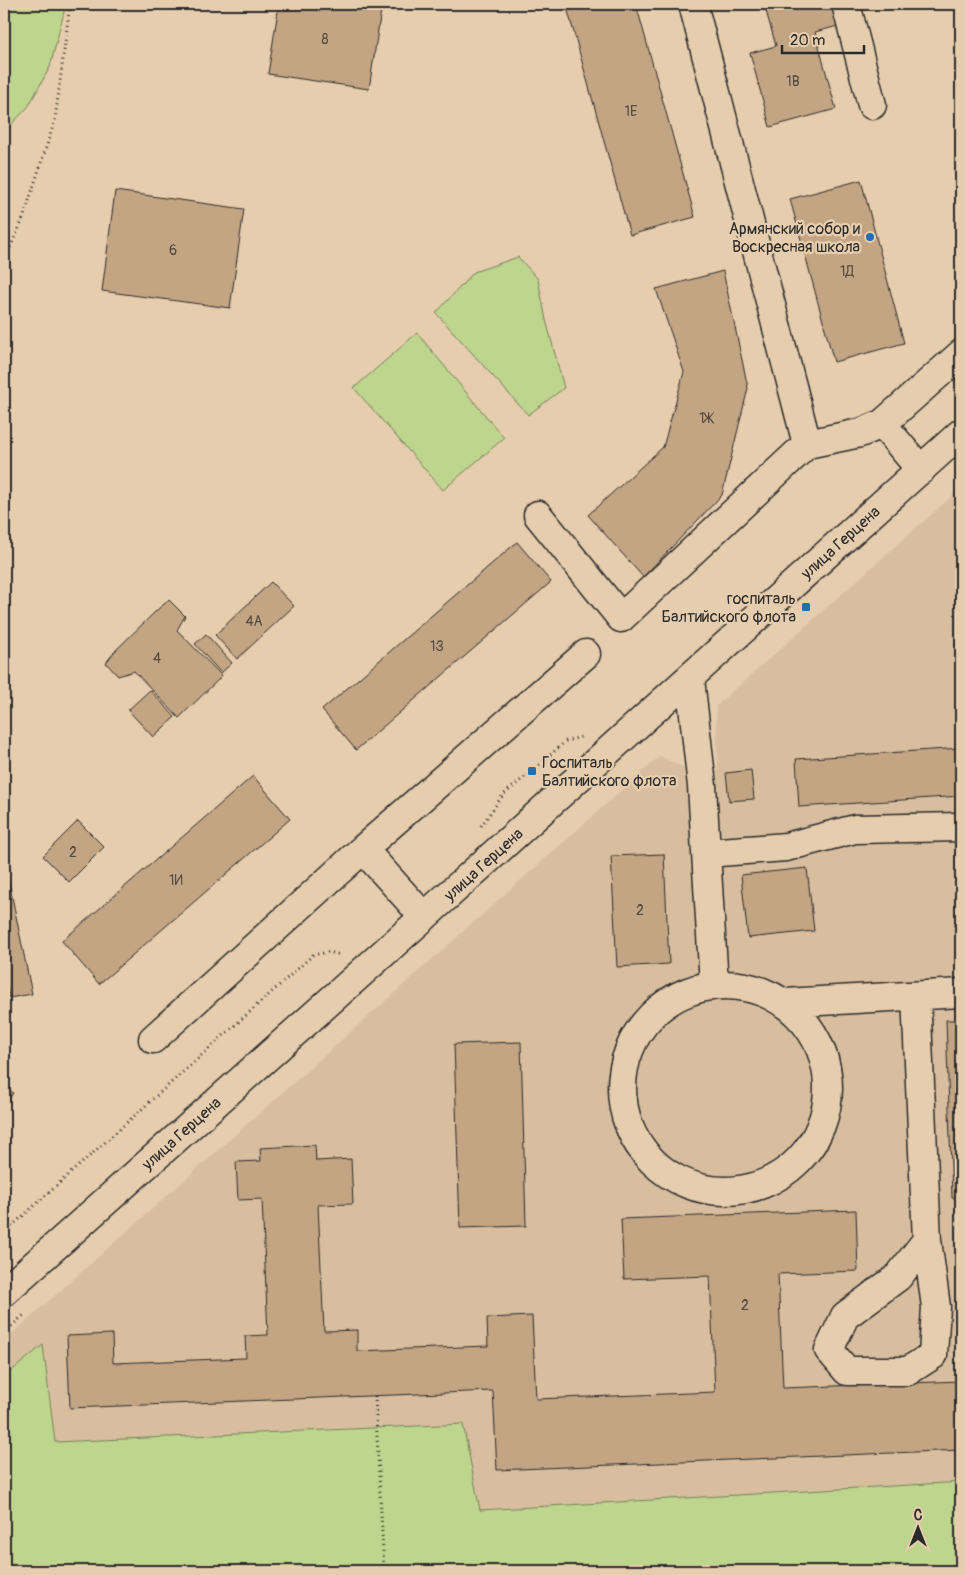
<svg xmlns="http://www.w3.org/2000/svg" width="965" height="1575" font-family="Pangolin,sans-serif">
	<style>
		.built { fill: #d8be9f }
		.green { fill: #bdd58c; stroke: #74805c }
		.building { fill: #c3a584; stroke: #2b2b2b }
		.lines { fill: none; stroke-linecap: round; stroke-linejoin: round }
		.minor-casing { stroke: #2b2b2b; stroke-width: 31 }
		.major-casing { stroke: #2b2b2b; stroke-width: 31 }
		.path { stroke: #2b2b2b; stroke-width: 3; stroke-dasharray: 1 4; stroke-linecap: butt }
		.minor { stroke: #e6cdae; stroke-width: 28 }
		.major { stroke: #e6cdae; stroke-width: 28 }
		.poi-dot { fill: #1f6fb2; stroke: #e6cdae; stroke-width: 2 }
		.labels { text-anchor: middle; stroke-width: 4.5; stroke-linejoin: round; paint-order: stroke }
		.number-label { font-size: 14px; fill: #514a41 }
		.poi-label { font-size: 16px; fill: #2b2b2b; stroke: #e6cdae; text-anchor: end }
		.street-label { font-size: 16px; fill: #2b2b2b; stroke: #e6cdae }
	</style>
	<rect width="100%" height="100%" fill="#e6cdae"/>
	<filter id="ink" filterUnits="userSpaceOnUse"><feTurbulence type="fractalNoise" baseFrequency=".02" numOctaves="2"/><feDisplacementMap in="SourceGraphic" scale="10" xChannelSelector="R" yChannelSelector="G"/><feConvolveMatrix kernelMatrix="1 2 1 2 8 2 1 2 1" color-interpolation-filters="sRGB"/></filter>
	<g filter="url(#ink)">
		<path class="built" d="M961,488V1571H4V1341L660,756L690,771L700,773L718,770L716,706Z"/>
		<path class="green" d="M4,4H66L50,67L28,107L4,132Z
			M518,257L538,279L546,320L564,388L528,415L436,313L474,272Z
			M417,333L504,438L443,490L354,388Z
			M43,1345L55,1442L463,1424L480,1510L961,1482V1571H4V1377Z"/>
		<path class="building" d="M279,4H382L369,89L268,74Z
			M566,4H636L695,217L630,235Z
			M764,4H832L838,26L815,32L836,109L770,127L750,53L776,46Z
			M861,180L904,343L834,362L790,199Z
			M115,191L244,209L230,308L102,291Z
			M723,271L748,388L722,495L643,577L588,515L663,447L684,372L656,289Z
			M517,542L551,582L356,750L322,710Z
			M271,582L294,606L237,659L215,635Z
			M169,600L185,616L177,630L222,676L179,718L134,671L118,676L106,663L114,652L157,610Z
			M206,634L232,663L221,673L195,644Z
			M150,690L175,717L153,737L128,710Z
			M961,748V796L799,807L796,759Z
			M751,770L754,799L729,801L726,773Z
			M253,776L290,819L99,984L62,941Z
			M78,821L104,847L69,882L43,856Z
			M664,854L669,964L617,967L611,856Z
			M4,858L32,994L9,998L4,972Z
			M807,868L814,931L748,938L741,875Z
			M946,1020H961V1198H952Z
			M521,1042L526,1226L460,1228L454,1044Z
			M4,1086L13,1093L4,1106Z
			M315,1145L316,1161L351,1159L353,1204L318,1205L324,1331L357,1330V1351L488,1346L487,1318L532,1316L536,1399L715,1392L710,1276L624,1279L621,1219L856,1210L858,1271L778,1274L783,1388L961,1381L957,1295L961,1294V1450L497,1470L493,1391L70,1408L67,1336L112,1334L113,1363L246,1358L245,1336L268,1335L262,1199L238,1200L236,1162L261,1161L260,1148Z"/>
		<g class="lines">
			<g class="minor-casing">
				<path id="minor" d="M693,4L807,444
					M846,4L872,105
					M882,424L921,470
					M538,515L621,618L807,444L860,433L882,424L961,354
					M690,679L702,786L714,985
					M363,849L586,654
					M706,853L786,847L855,829L961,827
					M622 1088a103 103 0 1 1 206 0a103 103 0 1 1-206 0Z
					M916,996L927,1240L898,1277L845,1316L829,1350L847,1371H908L933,1355L936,1307L927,1240
					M785,1003L961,993
					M153,1039L363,849L424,917"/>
			</g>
			<g class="major-casing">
				<path id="major" d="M4,1292L424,917L961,433"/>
			</g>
			<path class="path" d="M4,261L23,219L55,120L70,4
				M481,826L503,795L532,771L566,741L581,737
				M4,1233L313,955L329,952L341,955
				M4,1333L26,1313
				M375,1396L384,1571
				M374,1571L388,1568L405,1571"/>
			<use href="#minor" class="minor"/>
			<use href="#major" class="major"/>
		</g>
	</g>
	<g class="poi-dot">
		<circle cx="870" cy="237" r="5"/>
		<rect x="801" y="602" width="10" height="10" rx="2.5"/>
		<rect x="527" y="766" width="10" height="10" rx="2.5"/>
	</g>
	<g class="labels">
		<g class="number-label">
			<text x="325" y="44">8</text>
			<text x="793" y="86">1В</text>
			<text x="631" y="116">1Е</text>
			<text x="173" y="255">6</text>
			<text x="847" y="276">1Д</text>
			<text x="706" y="423">1Ж</text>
			<text x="254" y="626">4А</text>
			<text x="437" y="651">1З</text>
			<text x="157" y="663">4</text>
			<text x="73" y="857">2</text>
			<text x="176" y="885">1И</text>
			<text x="640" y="915">2</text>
			<text x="745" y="1310">2</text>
		</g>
		<g class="poi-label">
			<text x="860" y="234">Армянский собор и<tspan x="860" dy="18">Воскресная школа</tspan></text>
			<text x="796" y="604">госпиталь<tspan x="796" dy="18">Балтийского флота</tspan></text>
			<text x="542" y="768" text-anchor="start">Госпиталь<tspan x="542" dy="18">Балтийского флота</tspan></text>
		</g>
		<g class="street-label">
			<text transform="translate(840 542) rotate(-42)" y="6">улица Герцена</text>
			<text transform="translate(483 864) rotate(-42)" y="6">улица Герцена</text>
			<text transform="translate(181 1133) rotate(-42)" y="6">улица Герцена</text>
		</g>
	</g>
	<rect width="965" height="1575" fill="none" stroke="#e6cdae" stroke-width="20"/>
	<rect x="10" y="10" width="945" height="1555" fill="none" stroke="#2b2b2b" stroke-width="2" filter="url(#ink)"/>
	<g transform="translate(918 1528)" stroke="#e6cdae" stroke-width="4" paint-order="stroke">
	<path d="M0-4L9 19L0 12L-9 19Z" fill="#2b2b2b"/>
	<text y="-8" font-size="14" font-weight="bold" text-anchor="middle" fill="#2b2b2b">С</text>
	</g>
	<path d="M782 45v8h82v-8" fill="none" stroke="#2b2b2b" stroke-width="2.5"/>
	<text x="790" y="45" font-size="15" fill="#2b2b2b" stroke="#e6cdae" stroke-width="4" paint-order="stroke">20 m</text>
</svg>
